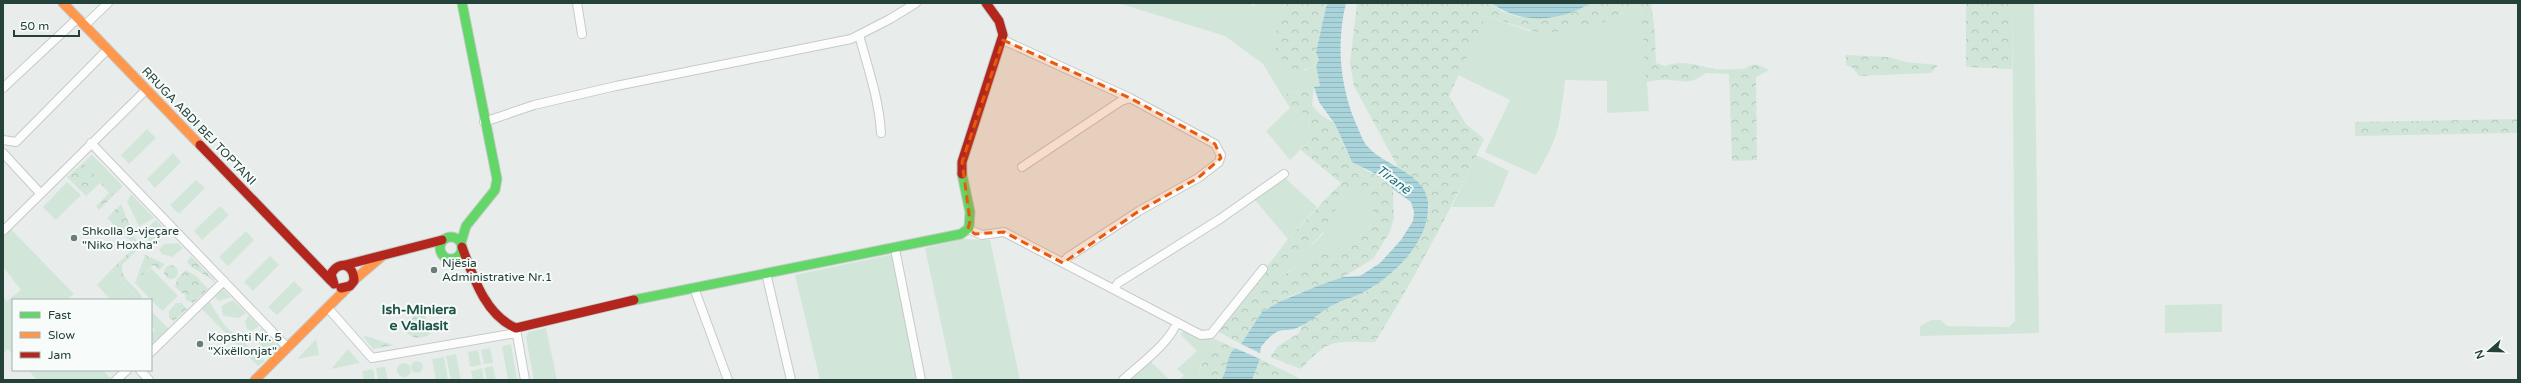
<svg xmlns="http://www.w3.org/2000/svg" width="2521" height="383" font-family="'Varela Round',sans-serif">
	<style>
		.green { fill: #d1e6d8 }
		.forest { fill: url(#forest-crowns); fill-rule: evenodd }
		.water { fill: url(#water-rules) }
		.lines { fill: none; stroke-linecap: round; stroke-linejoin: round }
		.street-casing { stroke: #c5cac8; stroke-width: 10 }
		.fast-casing { stroke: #c3cbc8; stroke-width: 11 }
		.slow-casing { stroke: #c3cbc8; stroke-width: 11 }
		.jam-casing { stroke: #c3cbc8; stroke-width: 11 }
		.street { stroke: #fcfcfc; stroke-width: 8 }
		.fast { stroke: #63d668; stroke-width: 9 }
		.slow { stroke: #ff974d; stroke-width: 9 }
		.jam { stroke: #b3261e; stroke-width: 9 }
		.marked { fill: #e8590c; fill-opacity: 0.2; stroke: #e8590c; stroke-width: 3; stroke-dasharray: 8 5; stroke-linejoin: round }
		.poi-dot { fill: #697e78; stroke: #f7fbf9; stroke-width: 1.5 }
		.labels { text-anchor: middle; stroke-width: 4; stroke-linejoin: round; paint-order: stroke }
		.street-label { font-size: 12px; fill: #24423a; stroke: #f7fbf9 }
		.poi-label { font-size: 12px; fill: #24423a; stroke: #f7fbf9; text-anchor: start }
		.water-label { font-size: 13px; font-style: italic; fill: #1c6f80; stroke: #f7fbf9 }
		.quarter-label { font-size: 14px; font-weight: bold; fill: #1f5548; stroke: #f7fbf9 }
	</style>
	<defs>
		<pattern id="forest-crowns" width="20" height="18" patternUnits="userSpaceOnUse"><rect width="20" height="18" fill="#d1e6d8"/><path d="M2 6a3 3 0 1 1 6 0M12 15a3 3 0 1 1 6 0" fill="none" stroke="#b3c6ba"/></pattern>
		<pattern id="water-rules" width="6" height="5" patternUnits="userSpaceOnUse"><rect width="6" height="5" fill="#a9d4db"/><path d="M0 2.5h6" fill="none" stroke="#91b7bd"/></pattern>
	</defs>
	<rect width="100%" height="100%" fill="#e8edeb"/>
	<path class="green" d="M1118,3H1250L1253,6L1256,3H1286L1279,16L1305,71L1316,65L1320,86L1282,95L1263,64L1225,36Z
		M2012,3H2034L2039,333L1920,336V326L1931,320H1941L1947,326L2009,327L2015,321Z
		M1641,4L1649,111L1607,113V81L1565,80C1560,123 1559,138 1536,175L1485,152L1510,100L1458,75L1486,16L1529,31L1600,24Z
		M1290,108L1308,115L1311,139L1290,160L1266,131Z
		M147,129L156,138L129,164L121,155Z
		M173,153L181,162L155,188L147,179Z
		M92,155L123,186L114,195L83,163Z
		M1476,155L1509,171L1494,207H1452Z
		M1284,177L1317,207L1288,239L1254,199Z
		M196,180L205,188L179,214L170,205Z
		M67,182L81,195L56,220L43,207Z
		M1349,188C1368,195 1372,200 1374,220C1357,243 1347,245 1321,256C1307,262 1293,269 1279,276L1282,265L1314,243L1323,234L1328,215L1336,210Z
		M131,194L154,218L139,226L127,202Z
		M220,206L229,215L202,240L194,231Z
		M156,220L165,229L159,243L155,246L151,245L144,232Z
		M8,226L74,294L67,300H13V355L8,349L3,354V296L7,301L21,290L3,267V231Z
		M246,231L254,240L228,266L219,257Z
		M963,239L990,240L1020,380H953L925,248Z
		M178,243L183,248L172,257L162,254L159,249L164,244Z
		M894,254L917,380H820L795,275Z
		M270,256L279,265L253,291L244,282Z
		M151,268L178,296L162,311L135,283Z
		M111,270L140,300H121L124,297L114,288L107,296L97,285Z
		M294,281L303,290L277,315L268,307Z
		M222,288L231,297L219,301L214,296Z
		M233,300L246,313L239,318L223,316L221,306Z
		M209,301L225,326L265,361L258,366L201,308Z
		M2222,304V332L2165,333V305Z
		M151,311L169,329L154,343L151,339V334L155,330L151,325Z
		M248,315L259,326L252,331L247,329L245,322Z
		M261,328L280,347L278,349L261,347L259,343Z
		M546,328L557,380H534L526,338L528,332Z
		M1186,330L1217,340L1222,350C1206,357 1198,361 1199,380H1179L1184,375L1177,369L1197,351L1180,334Z
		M316,339L319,355L297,359Z
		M511,344L517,380H508L502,346Z
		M490,348L493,363L484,364L481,350Z
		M348,349L360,363L331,369Z
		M478,350L481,365L470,367L468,352Z
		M456,354L461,380H451L446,356Z
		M444,357L448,380H436L432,359Z
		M1150,361L1170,380H1130Z
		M411 367a6 6 0 1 1 12 0a6 6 0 1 1-12 0Z
		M397 370a7 7 0 1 1 14 0a7 7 0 1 1-14 0Z
		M493,366L496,380H487L484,368Z
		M385,367L388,380H378L376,368Z
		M482,368L484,380H473L471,371Z
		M373,369L375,380H364L362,371Z
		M28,370H103L111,379L37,380Z"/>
	<path class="forest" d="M1286,3H1327L1316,51L1319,60C1311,72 1301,70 1288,68L1274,46L1279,16Z
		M1357,3H1491L1503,12L1519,17L1572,11L1591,3H1651L1655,34L1656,63L1665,66C1680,60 1695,64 1710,68C1718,70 1729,69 1738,69C1753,69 1748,58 1769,70L1756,77L1757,160L1732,161L1729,74L1706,73C1689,85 1688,81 1669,80C1662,79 1654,81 1646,82L1641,4L1600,24L1543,34L1486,16L1449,96L1466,124L1484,139C1451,209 1416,276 1375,342C1334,342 1330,337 1301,369L1270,357L1278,346L1299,333L1301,327L1310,318L1335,304L1368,291L1393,272L1407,257L1427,216L1429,206L1416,181L1399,169L1354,86L1350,63Z
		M1966,3H2012V69L1966,67Z
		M1846,55L1889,57L1906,62L1938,65L1931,73L1859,76L1853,68L1846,65Z
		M1314,87L1312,105L1320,114L1335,124L1347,153L1365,170L1386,179L1393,189L1394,218L1390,232L1373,259L1343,277L1290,296L1262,312L1241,344L1219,332L1221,327L1288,239L1341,183L1301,150L1311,139L1308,115L1290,108L1282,95ZM1349,188C1368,195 1372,200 1374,220C1357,243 1347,245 1322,255C1307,261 1294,270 1280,276L1282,265C1301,253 1318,242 1330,222L1328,215L1336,210Z
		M2518,119V133L2355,136V122Z
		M83,163L114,195L99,210L96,206L109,193L100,183L86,196L67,177Z
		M121,204L139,248L122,265C121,283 138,285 143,300H140L111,270L136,246L107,218Z
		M145,255L165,264L159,270L153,265L135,283Z
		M191,256L215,281V282L189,265L187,262Z
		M164 272a7 7 0 1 1 14 0a7 7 0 1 1-14 0Z
		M186,270L196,276L208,289L193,303L186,300L185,295L175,287L177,279Z
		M114,288L124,297L121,300H112L107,296Z
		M176,303H182L187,309L174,321L169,318V311Z
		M412 318a7 7 0 1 1 14 0a7 7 0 1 1-14 0Z
		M406,321L414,331L421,332L427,328L431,333C420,343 405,336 400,323Z
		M362,335L394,345L373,349Z
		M1217,340L1235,348C1226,355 1228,371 1221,380H1199C1198,365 1205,363 1206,353L1222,350Z
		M1260,359L1299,378L1297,380H1252Z"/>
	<path class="water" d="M1327,3H1346C1336,44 1340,86 1356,124C1360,132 1363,143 1369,148C1387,167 1427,174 1428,204C1430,240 1396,273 1368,290C1358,296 1345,299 1335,304C1322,310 1312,321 1299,327C1292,331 1286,329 1279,331C1272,333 1265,342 1261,347L1260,353L1241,344L1262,312L1281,301L1320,285L1343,277L1360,276L1380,263L1401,240L1413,221L1414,212L1411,202L1393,189L1386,179L1352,162L1335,124L1319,102L1314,87L1320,86L1316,65L1319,60L1316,52Z
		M1491,3H1591C1559,22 1522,25 1491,3Z
		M1235,348L1260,359L1252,380H1221C1228,371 1226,355 1235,348Z"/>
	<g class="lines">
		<g class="street-casing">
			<path id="street" d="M577,3L582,34
				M85,25L108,3
				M859,35C868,68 879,99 881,133
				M1003,40L1130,98L1215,144L1221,155L1219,162L1198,178L1139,211L1068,257L1063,263
				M3,88L78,18
				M484,122L534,105L616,86L851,39L890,19L916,3
				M3,140L16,142L108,49
				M91,143L288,348
				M3,153L40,193
				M1022,167L1121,101L1130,98
				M968,229L982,235L1004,232L1201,335L1211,334L1263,269
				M3,231L147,89
				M895,249L921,380
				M766,273L791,380
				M694,288L728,380
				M1114,289L1118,283L1220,219L1284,174
				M328,308L372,358L516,333
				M516,329L525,380
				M151,352L224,281
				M140,370L149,380
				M116,380L127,370
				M1123,380C1139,365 1170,343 1177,322"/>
		</g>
		<g class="fast-casing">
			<path id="fast" d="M440 248a11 11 0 1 1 22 0a11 11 0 1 1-22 0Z
				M461,243L466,226L495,190L497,179L462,3
				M634,300L961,234L969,228L970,212L962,174"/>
		</g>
		<g class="slow-casing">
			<path id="slow" d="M63,3L200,145
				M354,280L381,257
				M255,380L349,286"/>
		</g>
		<g class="jam-casing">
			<path id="jam" d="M200,145L332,282
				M962,174V162L1003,35L999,21L986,3
				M462,247C473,276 485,315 516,328L634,300
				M345,265L442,240
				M334,284L331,274C340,259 354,265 354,281L350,286L341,288"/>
		</g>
		<use href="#street" class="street"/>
		<use href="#fast" class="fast"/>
		<use href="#slow" class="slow"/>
		<use href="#jam" class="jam"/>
	</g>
	<path class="marked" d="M1003,40L1130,98L1215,144L1221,158L1198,178L1139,211L1063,263L1004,232L975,234L968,229L970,221L962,162Z"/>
	<g class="poi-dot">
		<circle cx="74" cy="238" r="4"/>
		<circle cx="434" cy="270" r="4"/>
		<circle cx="200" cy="344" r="4"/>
	</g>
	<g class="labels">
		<g class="street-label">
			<text transform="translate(199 126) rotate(46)" y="4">RRUGA ABDI BEJ TOPTANI</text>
		</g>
		<g class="poi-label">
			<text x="82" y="235">Shkolla 9-vjeçare<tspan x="82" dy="14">"Niko Hoxha"</tspan></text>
			<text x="442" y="267">Njësia<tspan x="442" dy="14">Administrative Nr.1</tspan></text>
			<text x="208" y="341">Kopshti Nr. 5<tspan x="208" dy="14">"Xixëllonjat"</tspan></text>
		</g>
		<g class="water-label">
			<text transform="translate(1394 179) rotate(37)" y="5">Tiranë</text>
		</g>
		<g class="quarter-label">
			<text x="419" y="314">Ish-Miniera<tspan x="419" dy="16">e Valiasit</tspan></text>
		</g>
	</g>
	<rect width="2521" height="383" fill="none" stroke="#24423a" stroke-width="8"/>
	<rect x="12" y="299" width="140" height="72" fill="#f7fbf9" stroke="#a3b1ad"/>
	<rect x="20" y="312" width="20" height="6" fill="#63d668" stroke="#a3b1ad"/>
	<text x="48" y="319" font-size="12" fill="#24423a">Fast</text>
	<rect x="20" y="332" width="20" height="6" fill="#ff974d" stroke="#a3b1ad"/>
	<text x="48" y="339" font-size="12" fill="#24423a">Slow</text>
	<rect x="20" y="352" width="20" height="6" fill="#b3261e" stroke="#a3b1ad"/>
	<text x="48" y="359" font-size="12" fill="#24423a">Jam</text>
	<g transform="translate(2489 351) rotate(250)" stroke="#f7fbf9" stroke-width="3" paint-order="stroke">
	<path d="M0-3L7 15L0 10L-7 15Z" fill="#24423a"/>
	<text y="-6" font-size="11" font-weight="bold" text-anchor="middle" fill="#24423a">N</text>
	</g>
	<path d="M14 30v6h65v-6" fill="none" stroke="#24423a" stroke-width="2"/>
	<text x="20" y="30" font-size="12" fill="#24423a" stroke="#f7fbf9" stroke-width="3" paint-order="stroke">50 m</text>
</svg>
